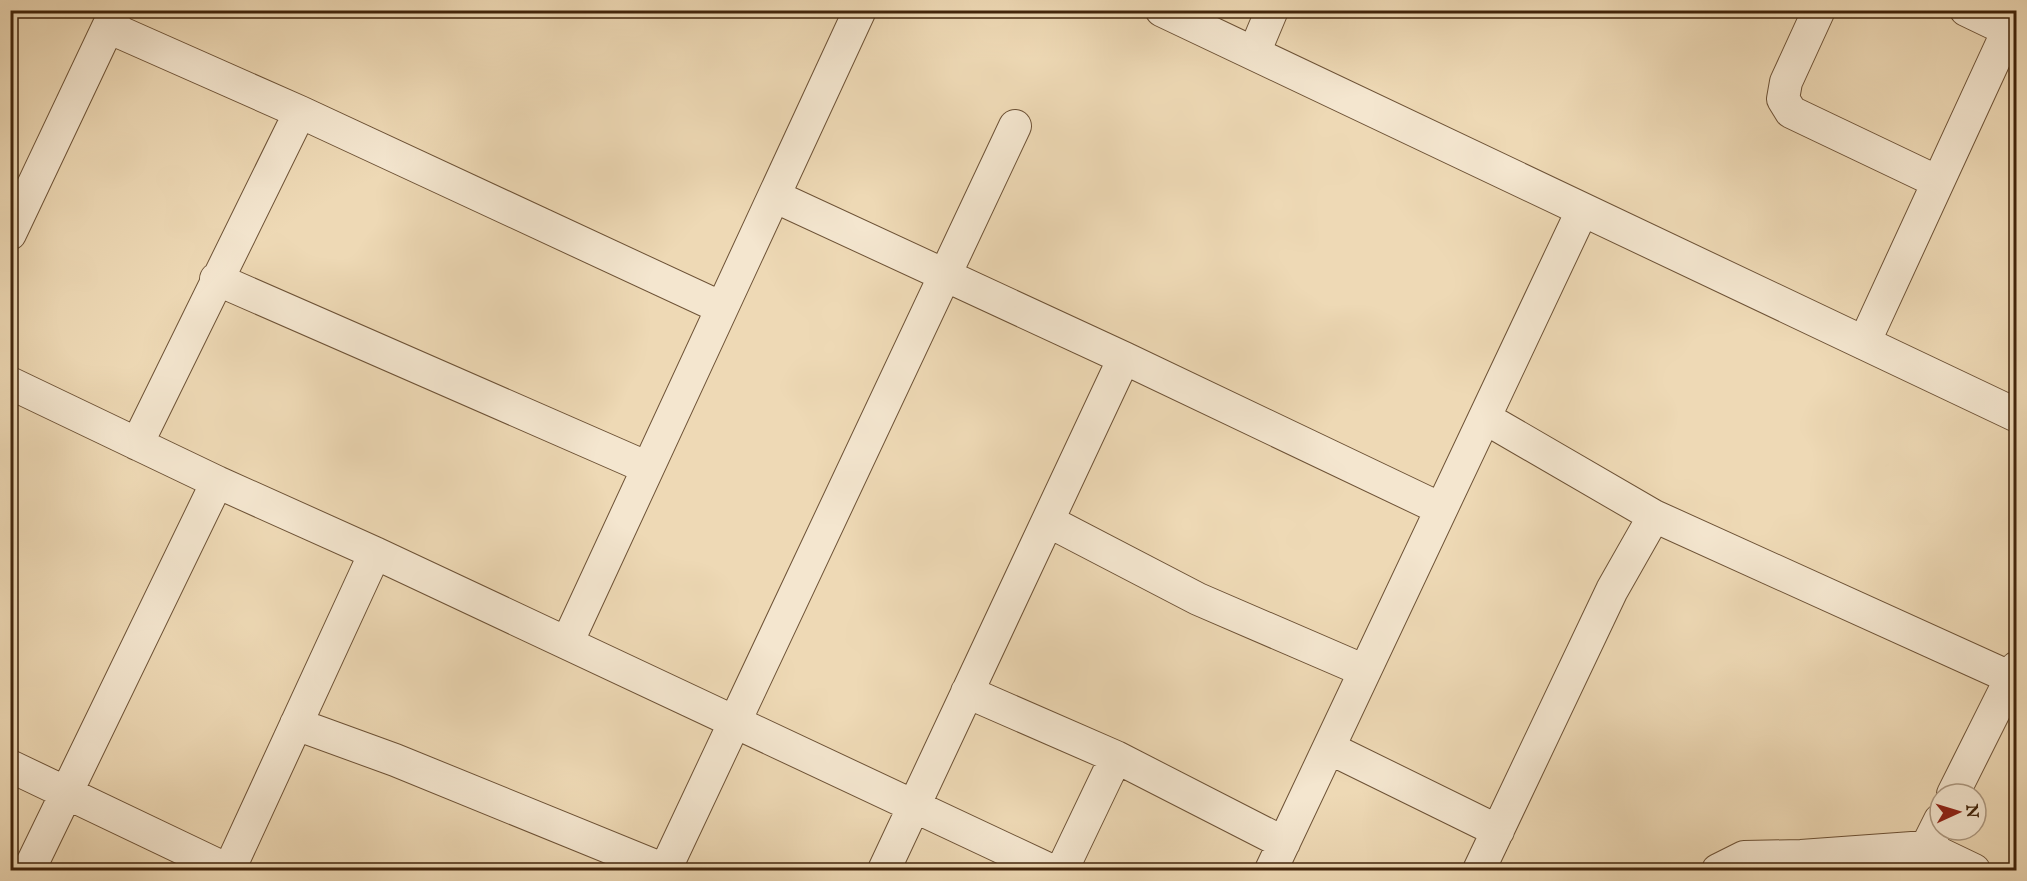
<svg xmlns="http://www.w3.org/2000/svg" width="2027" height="881" font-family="'IM FELL English',serif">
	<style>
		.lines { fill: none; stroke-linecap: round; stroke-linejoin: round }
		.minor-casing { stroke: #6d5236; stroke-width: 34 }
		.tertiary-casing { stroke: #6d5236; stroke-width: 35 }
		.minor { stroke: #f4e6cf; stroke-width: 32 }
		.tertiary { stroke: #f4e6cf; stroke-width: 33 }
	</style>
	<rect width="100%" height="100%" fill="#eed9b5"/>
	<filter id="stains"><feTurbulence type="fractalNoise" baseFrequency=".00333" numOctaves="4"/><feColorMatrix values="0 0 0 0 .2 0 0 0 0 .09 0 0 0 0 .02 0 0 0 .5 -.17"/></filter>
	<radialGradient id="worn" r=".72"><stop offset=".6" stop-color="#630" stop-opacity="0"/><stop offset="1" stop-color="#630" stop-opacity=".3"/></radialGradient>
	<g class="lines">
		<g class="minor-casing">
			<path id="minor" d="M1819,10L1786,82L1783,99L1791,112L1938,182
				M1966,10L2016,34
				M108,27L300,112L722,308
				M1254,53L1272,10
				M774,196L1124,358L1441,509
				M10,234L116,10
				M216,279L648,468
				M1864,343L2016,13
				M10,383L217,482L375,553L1050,870
				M1485,418L1654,516L2016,680
				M137,444L300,112
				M1048,521L1198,599L1365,671
				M567,643L860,10
				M967,692L1116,757L1284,843
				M296,724L395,760L665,870
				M1329,748L1498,831
				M10,766L228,870
				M1953,794L2016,668
				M29,870L217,482
				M229,870L375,553
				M665,870L1015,126
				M884,870L1124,358
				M1062,870L1116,757
				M1271,870L1582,211
				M1479,870L1612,590L1654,516
				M1718,870L1744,857L1801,856L1926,847L1974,870
				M1915,870L1940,820"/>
		</g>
		<g class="tertiary-casing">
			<path id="tertiary" d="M1162,10L2016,415"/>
		</g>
		<use href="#minor" class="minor"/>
		<use href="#tertiary" class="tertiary"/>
	</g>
	<rect width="2027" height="881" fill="none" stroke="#eed9b5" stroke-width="36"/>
	<rect x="12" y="12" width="2003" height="857" fill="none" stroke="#42250b" stroke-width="3"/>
	<rect x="18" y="18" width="1991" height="845" fill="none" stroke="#42250b" stroke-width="1.5"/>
	<g transform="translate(1958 812) rotate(86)"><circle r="28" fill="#f4e6cf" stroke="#ad9981" stroke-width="1.5"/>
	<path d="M0-4.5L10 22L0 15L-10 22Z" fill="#8f2418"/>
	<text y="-9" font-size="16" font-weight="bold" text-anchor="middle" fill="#42250b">N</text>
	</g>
	<rect width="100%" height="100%" filter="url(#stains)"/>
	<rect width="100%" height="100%" fill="url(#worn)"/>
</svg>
